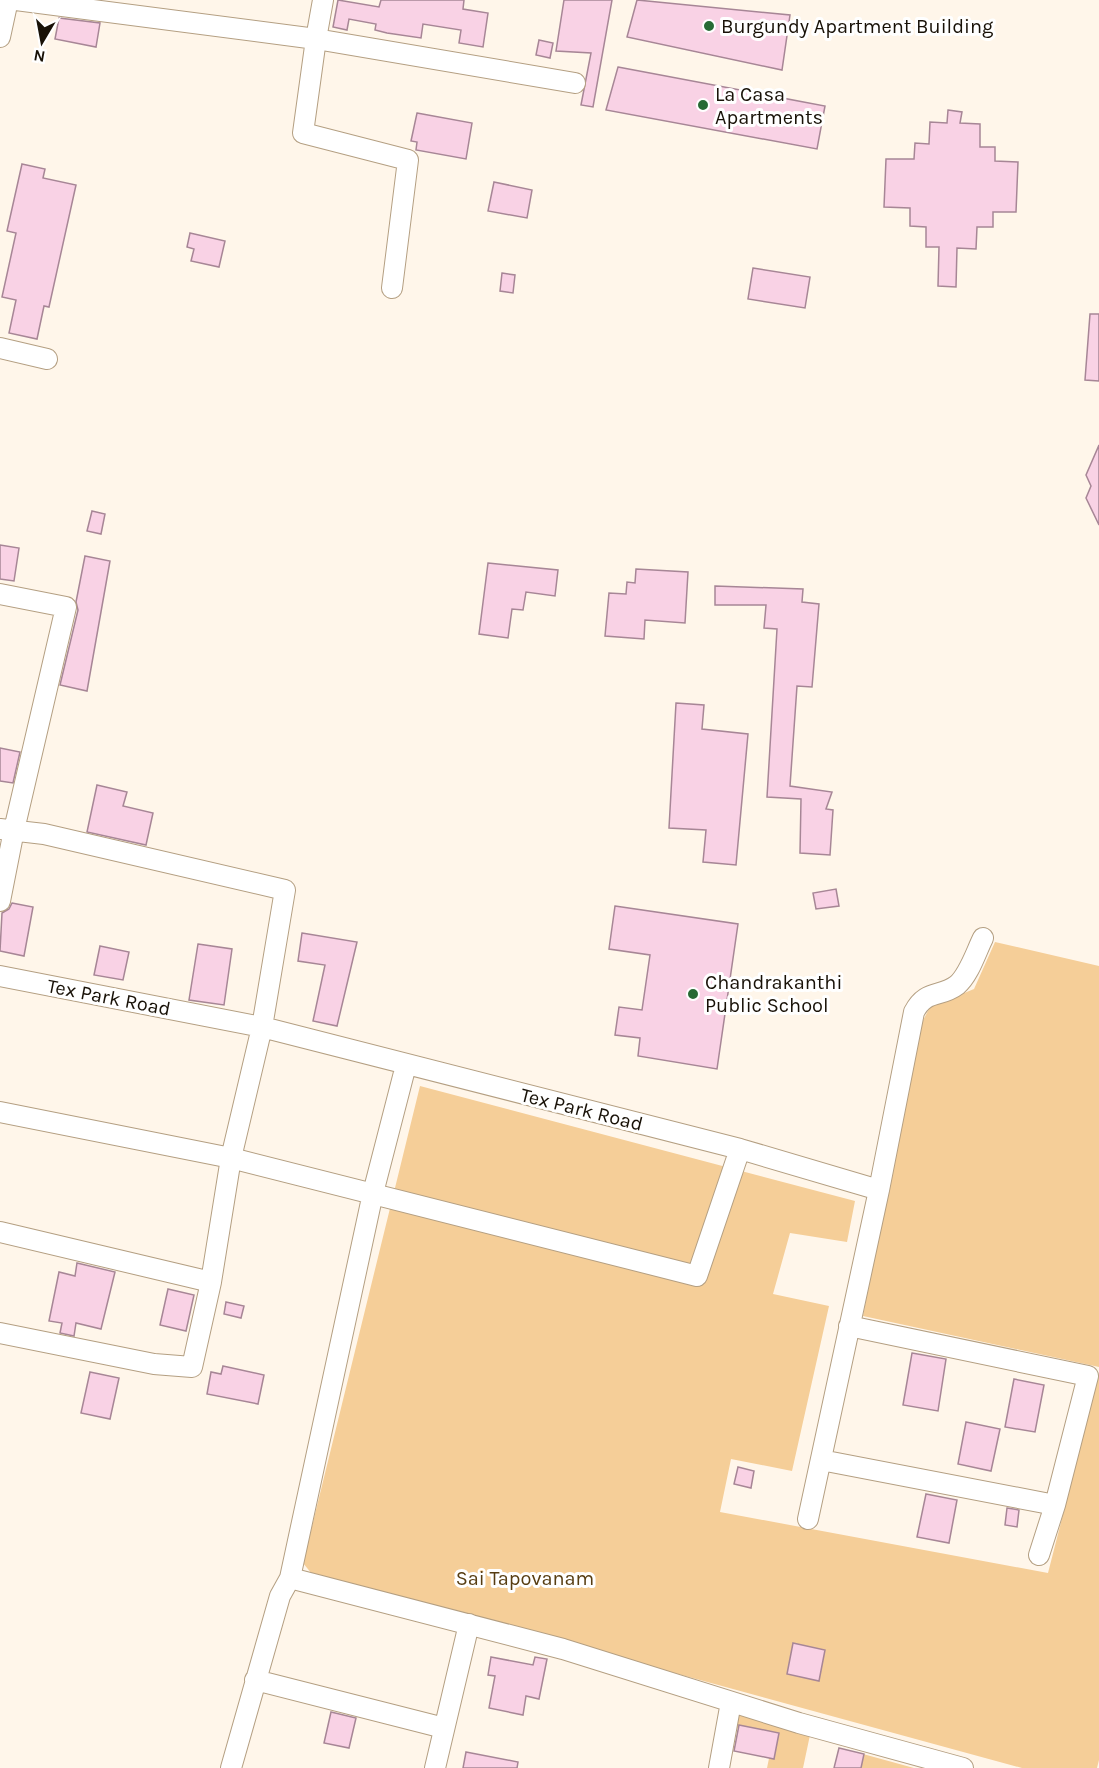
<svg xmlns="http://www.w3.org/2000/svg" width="1099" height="1768" font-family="Karla,sans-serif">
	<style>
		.green { fill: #f5ce98 }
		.building { fill: #f9d2e5; stroke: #a78696; stroke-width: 1.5 }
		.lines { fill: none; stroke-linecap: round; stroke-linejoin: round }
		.minor-casing { stroke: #b49f82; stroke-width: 22 }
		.minor { stroke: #fff; stroke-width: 20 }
		.poi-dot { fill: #276a34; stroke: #fff; stroke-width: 2 }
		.labels { text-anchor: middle; stroke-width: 6; stroke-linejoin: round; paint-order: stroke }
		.poi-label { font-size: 20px; fill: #181107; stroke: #fff; text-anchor: start }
		.street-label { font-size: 20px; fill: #181107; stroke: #fff }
		.park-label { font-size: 20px; fill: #573d12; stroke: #fff }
	</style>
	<rect width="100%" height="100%" fill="#fff6ea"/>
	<path class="green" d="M995,942L1099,966V1367L863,1316L917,1032L930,1007L974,989Z
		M420,1086L855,1201L847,1242L790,1233L773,1294L829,1306L792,1471L731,1459L720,1512L1048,1573L1099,1374V1760L1097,1768H1022L572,1645L316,1579L303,1563Z
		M736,1712L810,1735L803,1768H767L773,1739L733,1727Z
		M863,1754L914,1768H860Z"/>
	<path class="building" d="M338,0L379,7L381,0H464L463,9L488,13L483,47L459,43L461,30L423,24L421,38L387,33L375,30L376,24L349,19L347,30L333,27Z
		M564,0H612L593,107L581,105L591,53L556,51Z
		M637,0L790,15L782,70L627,37Z
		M59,18L100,23L96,47L55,39Z
		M539,40L553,43L550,58L536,55Z
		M618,67L825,106L817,149L606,110Z
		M948,110L962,112L960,123L980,124V147H995V161L1018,162L1016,212H993V227H977L976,249L957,248L956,287L938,286L939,247H926V227L910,226V208L884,207L886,159H914L915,143L929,144L930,122L947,123Z
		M417,113L472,123L466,159L416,150L417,142L411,141Z
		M22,164L45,169L43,178L76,185L49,307L44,306L37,339L9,333L16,300L2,297L16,233L7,231Z
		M494,182L532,190L527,218L488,211Z
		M190,233L225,241L219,267L191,261L194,249L187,247Z
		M753,268L810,277L805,308L748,299Z
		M502,273L515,275L513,293L500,291Z
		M1090,314H1099V381L1085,380Z
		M1099,445V525L1086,498L1091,486L1086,475Z
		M92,511L105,514L101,534L87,531Z
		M0,545L19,548L14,581L0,579Z
		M85,556L110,561L87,691L60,685L78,610L76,602Z
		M488,563L558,570L555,596L526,592L523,610L512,609L508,638L479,634Z
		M636,569L688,572L685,623L645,620L644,639L605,636L609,593L626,594L627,582L635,583Z
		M715,586L803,589L802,602L819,604L812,687L797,686L790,786L832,792L826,809L833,810L830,855L800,853L801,799L767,797L777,629L764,628L766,605H715Z
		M676,703L704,705L702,729L748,734L736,865L703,862L706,830L669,828Z
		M0,748L20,752L13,783L0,781Z
		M97,785L127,792L123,806L153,813L146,845L87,832Z
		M836,889L839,906L816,909L813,893Z
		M12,903L33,907L24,956L0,951L2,913L9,909Z
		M615,906L738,924L717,1069L638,1056L640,1038L615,1035L619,1007L642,1010L650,955L609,949Z
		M302,933L357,942L337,1026L313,1021L325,965L298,961Z
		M198,944L232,949L224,1005L189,1000Z
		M100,946L129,952L123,980L94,975Z
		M77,1263L115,1272L101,1329L76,1323L74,1336L60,1333L62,1323L49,1321L59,1272L75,1276Z
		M168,1289L194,1295L186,1331L160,1325Z
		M226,1302L244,1306L241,1318L224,1314Z
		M912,1353L946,1359L938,1411L903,1405Z
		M223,1366L264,1375L258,1404L207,1394L211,1372L221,1374Z
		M90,1372L119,1378L110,1419L81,1413Z
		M1014,1379L1044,1385L1035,1432L1005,1427Z
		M966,1422L1000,1429L991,1471L958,1464Z
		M738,1467L754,1471L751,1488L734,1484Z
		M926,1494L957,1500L949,1543L917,1537Z
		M1007,1508L1019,1510L1017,1527L1005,1525Z
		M793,1643L825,1650L819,1681L787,1674Z
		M491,1657L533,1665L535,1657L547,1659L539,1699L526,1696L523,1715L489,1708L495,1676L488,1675Z
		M331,1712L356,1718L349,1748L324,1743Z
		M739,1725L779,1733L774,1759L734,1751Z
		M839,1748L864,1754L861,1768H834Z
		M466,1752L518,1762L517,1768H463Z"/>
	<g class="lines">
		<g class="minor-casing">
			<path id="minor" d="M16,0L316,39L323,0
				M0,37L8,0
				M392,288L408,160L303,133L316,39L575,83
				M0,348L47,359
				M0,594L66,607L14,830L0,901
				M0,829L44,834L285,890L262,1027L231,1158L211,1282
				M0,976L262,1027L740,1149L879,1190L914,1012C926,989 940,998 957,985C969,975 976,952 983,938
				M406,1065L373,1193L290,1578L563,1649L799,1723L963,1768
				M0,1112L231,1158L697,1276L740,1149
				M0,1232L211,1282L192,1367L154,1364L0,1333
				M849,1326L1088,1376L1055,1505L1039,1555
				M821,1460L1055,1505
				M808,1519L879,1190
				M255,1680L444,1728
				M231,1768L280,1596L290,1578
				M435,1768L469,1624
				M719,1768L731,1702"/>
		</g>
		<use href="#minor" class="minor"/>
	</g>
	<g class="poi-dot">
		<circle cx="709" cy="26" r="6"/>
		<circle cx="703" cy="105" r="6"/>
		<circle cx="693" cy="994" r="6"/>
	</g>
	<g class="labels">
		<g class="poi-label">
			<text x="721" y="33">Burgundy Apartment Building</text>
			<text x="715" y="101">La Casa<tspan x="715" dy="23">Apartments</tspan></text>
			<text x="705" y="989">Chandrakanthi<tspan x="705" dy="23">Public School</tspan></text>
		</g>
		<g class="street-label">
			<text transform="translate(109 997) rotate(11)" y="7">Tex Park Road</text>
			<text transform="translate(582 1109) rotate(14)" y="7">Tex Park Road</text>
		</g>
		<g class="park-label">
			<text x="525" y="1585">Sai Tapovanam</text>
		</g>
	</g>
	<g transform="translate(42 42) rotate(190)" stroke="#ffffff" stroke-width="4.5" paint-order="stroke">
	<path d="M0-4.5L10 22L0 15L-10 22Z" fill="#181107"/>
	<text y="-9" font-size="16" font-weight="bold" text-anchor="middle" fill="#181107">N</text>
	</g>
</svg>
